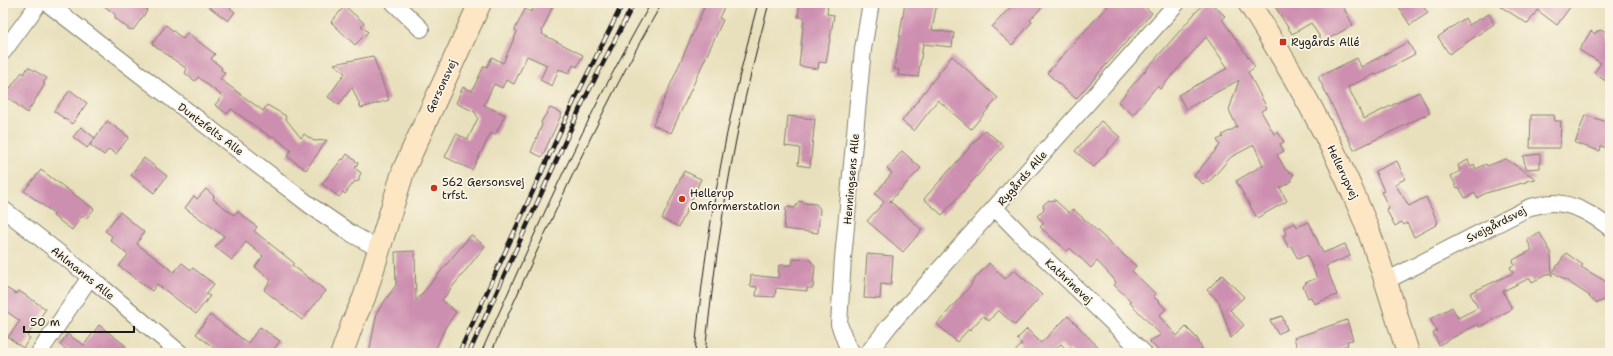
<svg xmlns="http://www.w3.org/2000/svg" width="1613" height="356" font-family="'Shantell Sans',sans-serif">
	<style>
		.building { fill: #cd8fb0 }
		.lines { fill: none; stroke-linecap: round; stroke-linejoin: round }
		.street-casing { stroke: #827e6c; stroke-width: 18 }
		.secondary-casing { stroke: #827e6c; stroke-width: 24 }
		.street { stroke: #fff; stroke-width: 16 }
		.secondary { stroke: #fce6c4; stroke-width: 22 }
		.tram { stroke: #1c1c1c; stroke-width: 1 }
		.rail-casing { stroke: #1c1c1c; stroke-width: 4.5 }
		.rail { stroke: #fcf5e5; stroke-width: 3; stroke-dasharray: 9; stroke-linecap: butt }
		.poi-dot { fill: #c8321e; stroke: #fcf5e5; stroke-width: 1.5 }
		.labels { text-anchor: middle; stroke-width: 3.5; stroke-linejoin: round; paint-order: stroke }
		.poi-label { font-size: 11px; fill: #1c1c1c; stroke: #fcf5e5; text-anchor: start }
		.street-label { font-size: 11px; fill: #1c1c1c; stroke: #fcf5e5 }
	</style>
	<rect width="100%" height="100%" fill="#fcf5e5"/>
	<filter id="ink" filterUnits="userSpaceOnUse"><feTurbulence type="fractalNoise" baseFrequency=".025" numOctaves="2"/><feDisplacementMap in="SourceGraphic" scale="8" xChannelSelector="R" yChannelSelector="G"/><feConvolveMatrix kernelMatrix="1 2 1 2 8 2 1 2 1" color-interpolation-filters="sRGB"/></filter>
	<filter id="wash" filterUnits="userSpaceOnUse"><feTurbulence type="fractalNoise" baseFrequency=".012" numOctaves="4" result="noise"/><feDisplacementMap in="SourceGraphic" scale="16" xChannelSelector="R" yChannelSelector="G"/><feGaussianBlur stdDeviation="0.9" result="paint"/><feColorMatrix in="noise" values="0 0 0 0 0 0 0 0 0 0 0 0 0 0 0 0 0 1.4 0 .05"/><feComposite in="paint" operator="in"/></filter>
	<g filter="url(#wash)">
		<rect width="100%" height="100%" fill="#e8e0bc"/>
		<g id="blocks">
			<path class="building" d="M100,3H151L146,10L147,11L133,30L131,29L130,30L115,18V14Z
				M204,3H224L235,12L228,21Z
				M535,3H554L542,31L543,32L542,34L583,55L577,67L573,65L569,73L559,69L552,86L540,80L547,65L527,56L514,84L506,80L502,88L494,84L484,105L505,115L495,135L491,133L472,170L445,157L456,134L468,139L478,118L475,112L456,103L463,87L472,91L484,66L487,67L492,57L503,63L517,32L515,29L525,9L531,12Z
				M706,3H726L719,18L723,20L671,133L653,125Z
				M800,3H828L827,14L834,15L826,63L819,62L818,69L799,66L804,17H798Z
				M905,3H937L932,30L954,33L952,47L923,44L918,77L898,75L899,70L894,69Z
				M1014,3H1046L1030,20L1032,22L1012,45L992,27Z
				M1110,3H1140L1152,13L1076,99L1047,73Z
				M1204,3H1211L1225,16L1222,19L1255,67L1248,72L1267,108L1261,111L1274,134L1278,132L1284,142L1280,144L1284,151L1277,155L1286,170L1294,174L1291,179L1292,181L1280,188L1287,201L1257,218L1236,181L1263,165L1254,145L1231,157L1208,183L1206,181L1203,184L1194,176L1220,145L1217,140L1223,137L1222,135L1237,127L1229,110L1239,80L1186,109L1178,95L1228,68L1206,37L1160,89L1157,86L1133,115L1118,102Z
				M1273,3H1341L1353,25L1323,42L1311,23L1292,34Z
				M1396,3H1421L1428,13L1410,25Z
				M1495,3H1573L1557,25L1537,10L1528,24Z
				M345,6L364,23L361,26L368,32L355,45L331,22Z
				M1489,14L1494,24L1449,54L1438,37L1465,18L1469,25Z
				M166,25L183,39L187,33L215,54L211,59L222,68L221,70L225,73L220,79L263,111L267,105L286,116L285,118L301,138L304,134L314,141L327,140L306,170L287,156L291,150L273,136L272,138L231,109L227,114L215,105L222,96L198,77L195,81L185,73L187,69L152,44Z
				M1603,30L1607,33L1610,49V84L1594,73L1601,63L1579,50L1591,31L1595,34L1597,31Z
				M1408,42L1415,54L1376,75L1375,74L1348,87L1364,119L1419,92L1430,113L1354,150L1318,77L1357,58L1361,67Z
				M373,56L389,100L361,108L352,87L339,105L328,97L345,73L334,64Z
				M952,56L998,98L971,129L938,100L914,131L902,121Z
				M28,67L47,78L43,83L45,84L27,113L5,95L22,72L24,74Z
				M70,90L87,103L72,124L54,111Z
				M550,108L562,113L542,157L531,152L542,125L541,122Z
				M1531,115H1554L1555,121H1561L1560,148H1530Z
				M1585,115L1610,123V139L1607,148L1601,146L1600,151L1575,143Z
				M788,116L815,119L810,167L798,165L800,148L785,146Z
				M107,121L129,137L116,154L109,149L104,155L90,145Z
				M1101,121L1120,137L1094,167L1075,151Z
				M81,127L95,138L87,148L73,137Z
				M985,130L1004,146L942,215L924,199Z
				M902,151L921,168L890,201L922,230L903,252L867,221L884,202L875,194L892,173L887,169Z
				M347,154L358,163L355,168L361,173L359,177V181L354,182L345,194L343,192L339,197L322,184L342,159L343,160Z
				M1540,154V168L1526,169L1523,156Z
				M144,158L167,176L154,193L131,175Z
				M1506,159L1536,179L1526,181V182L1486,193L1477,198L1475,193L1465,198L1459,187L1457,188L1451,176L1460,171L1458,165L1468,160L1471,166L1474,164L1476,169L1486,164L1487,166Z
				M1397,161L1405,179L1395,184L1409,206L1426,197L1438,223L1435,224L1436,225L1414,237L1407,223L1404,225L1402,222L1395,226L1386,209L1389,208L1381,192L1384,191L1375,171Z
				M41,170L94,209L86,219L82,216L72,230L53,216L55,214L24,191Z
				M684,171L701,179L679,227L662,219Z
				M206,189L214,196L213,199L234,215L237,211L257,227L254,231L294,263L292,265L326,291L302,320L264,290L271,280L255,267L263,256L246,242L232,260L215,247L224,236L185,208L194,196L197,199Z
				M1055,200L1069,213L1073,209L1136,266L1132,271L1156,294L1153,296L1166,309L1159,316L1177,336L1186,327L1197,338L1204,353H1161L1149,341L1161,335L1130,303L1131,301L1114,285L1116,282L1112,277L1097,261L1091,268L1070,248L1067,251L1040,227L1044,223L1037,216L1044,209L1043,205L1048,201Z
				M799,201L805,203L816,204L820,209L818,233L784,229L786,207L795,208Z
				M120,212L144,232L137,244L174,272L182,263L191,270L193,268L214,284L206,294L210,296L196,314L157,284L152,291L119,266L128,255L110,240L112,236L105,231Z
				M1309,222L1323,253L1345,244L1350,256L1326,266L1337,295L1314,304L1311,297L1308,298L1303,286L1306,284L1305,283L1317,278L1307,255L1298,259L1291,246L1288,247L1283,236L1286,235L1284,228L1295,223L1297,227Z
				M1540,233L1551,253L1552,276L1550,273L1532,282L1530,278L1503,291L1512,309L1479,327L1478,324L1439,345L1433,333L1437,331L1430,319L1452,307L1458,318L1478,308L1470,293L1513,273L1510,267L1514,265L1513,260L1532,250L1527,240Z
				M471,235L485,246L442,300L456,312L445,328L434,353H369L377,312L396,285L395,252L415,251L416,301Z
				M1566,253L1583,265L1581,267L1610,284V298L1597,303L1589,297L1590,296L1553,272Z
				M867,254L893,256L891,285L881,284L880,299L864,298Z
				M793,259L810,260L815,266L813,288H807V291L776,288L775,297L756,296L757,287L750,286L751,275L778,278L779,265H792Z
				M989,263L1005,279L1014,270L1042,295L1015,325L998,310L989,321L983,316L970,330L969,329L957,342L937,324L972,284L971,283Z
				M1222,275L1244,297L1230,310L1244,325L1231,338L1219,302L1207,290Z
				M3,286L16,294L19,291L46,309L27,336L30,338L23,348L8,337L20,321L3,309Z
				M210,315L248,343L260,327L280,341L271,353H221L196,334Z
				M1068,316L1104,353H1076L1071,348L1068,351L1061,344L1051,353H1014L1022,344L1017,339L1027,329L1041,343Z
				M1282,316L1287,329L1278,334L1270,320Z
				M1347,320L1353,340L1347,341L1348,345L1324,353H1299L1294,338Z
				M99,325L126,346L120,353H71L60,345L67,334L84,345Z"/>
		</g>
	</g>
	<g filter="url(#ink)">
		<use href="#blocks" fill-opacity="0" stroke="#827e6c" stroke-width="1"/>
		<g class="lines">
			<g class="street-casing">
				<path id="street" d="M47,3L311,206L352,234L379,249
					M394,3L421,29
					M3,52L39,3
					M995,208L1025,239L1144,353
					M3,209L90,277L180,353
					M1386,281L1530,207C1537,206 1545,203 1552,203C1574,203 1593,215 1610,228
					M39,353L90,277
					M853,353L847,346L839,324L843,258L863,49L871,3
					M868,353L889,326L1177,3"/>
			</g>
			<g class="secondary-casing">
				<path id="secondary" d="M1249,3C1291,70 1331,138 1361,212C1380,257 1393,306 1408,353
					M342,353L353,322L364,298L404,169L480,3"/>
			</g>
			<use href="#street" class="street"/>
			<use href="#secondary" class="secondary"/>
			<path class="tram" d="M481,353C534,235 586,116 651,3
				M491,353C544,235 597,116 662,3
				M695,353C705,234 727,118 758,3
				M705,353C713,278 723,204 738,130C747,88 758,45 769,3"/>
			<g class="rail-casing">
				<path id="rail" d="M459,353L575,99L623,3
					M469,353L582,104L634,3"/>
			</g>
			<use href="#rail" class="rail"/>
		</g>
	</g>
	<g class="poi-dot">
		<rect x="1279" y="38" width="8" height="8" rx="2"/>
		<circle cx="434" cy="188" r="4"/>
		<circle cx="682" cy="199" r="4"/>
	</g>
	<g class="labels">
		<g class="poi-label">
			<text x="1291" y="46">Rygårds Allé</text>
			<text x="442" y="186">562 Gersonsvej<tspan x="442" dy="13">trfst.</tspan></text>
			<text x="690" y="197">Hellerup<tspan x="690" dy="13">Omformerstation</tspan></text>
		</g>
		<g class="street-label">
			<text transform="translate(441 86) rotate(-65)" y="4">Gersonsvej</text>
			<text transform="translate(211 129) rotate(37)" y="4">Duntzfelts Alle</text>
			<text transform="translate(1343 172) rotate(65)" y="4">Hellerupvej</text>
			<text transform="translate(1022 178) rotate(-49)" y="4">Rygårds Alle</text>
			<text transform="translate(851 179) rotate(-85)" y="4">Henningsens Alle</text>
			<text transform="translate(1496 224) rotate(-27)" y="4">Svejgårdsvej</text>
			<text transform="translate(83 273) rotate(39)" y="4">Ahlmanns Alle</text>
			<text transform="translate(1069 281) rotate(43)" y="4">Kathrinevej</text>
		</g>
	</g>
	<rect width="1613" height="356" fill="none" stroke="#fcf5e5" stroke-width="16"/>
	<path d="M24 326v6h110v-6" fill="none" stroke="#1c1c1c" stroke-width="2"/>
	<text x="30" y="326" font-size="12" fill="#1c1c1c" stroke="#fcf5e5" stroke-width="3" paint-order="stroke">50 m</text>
</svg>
